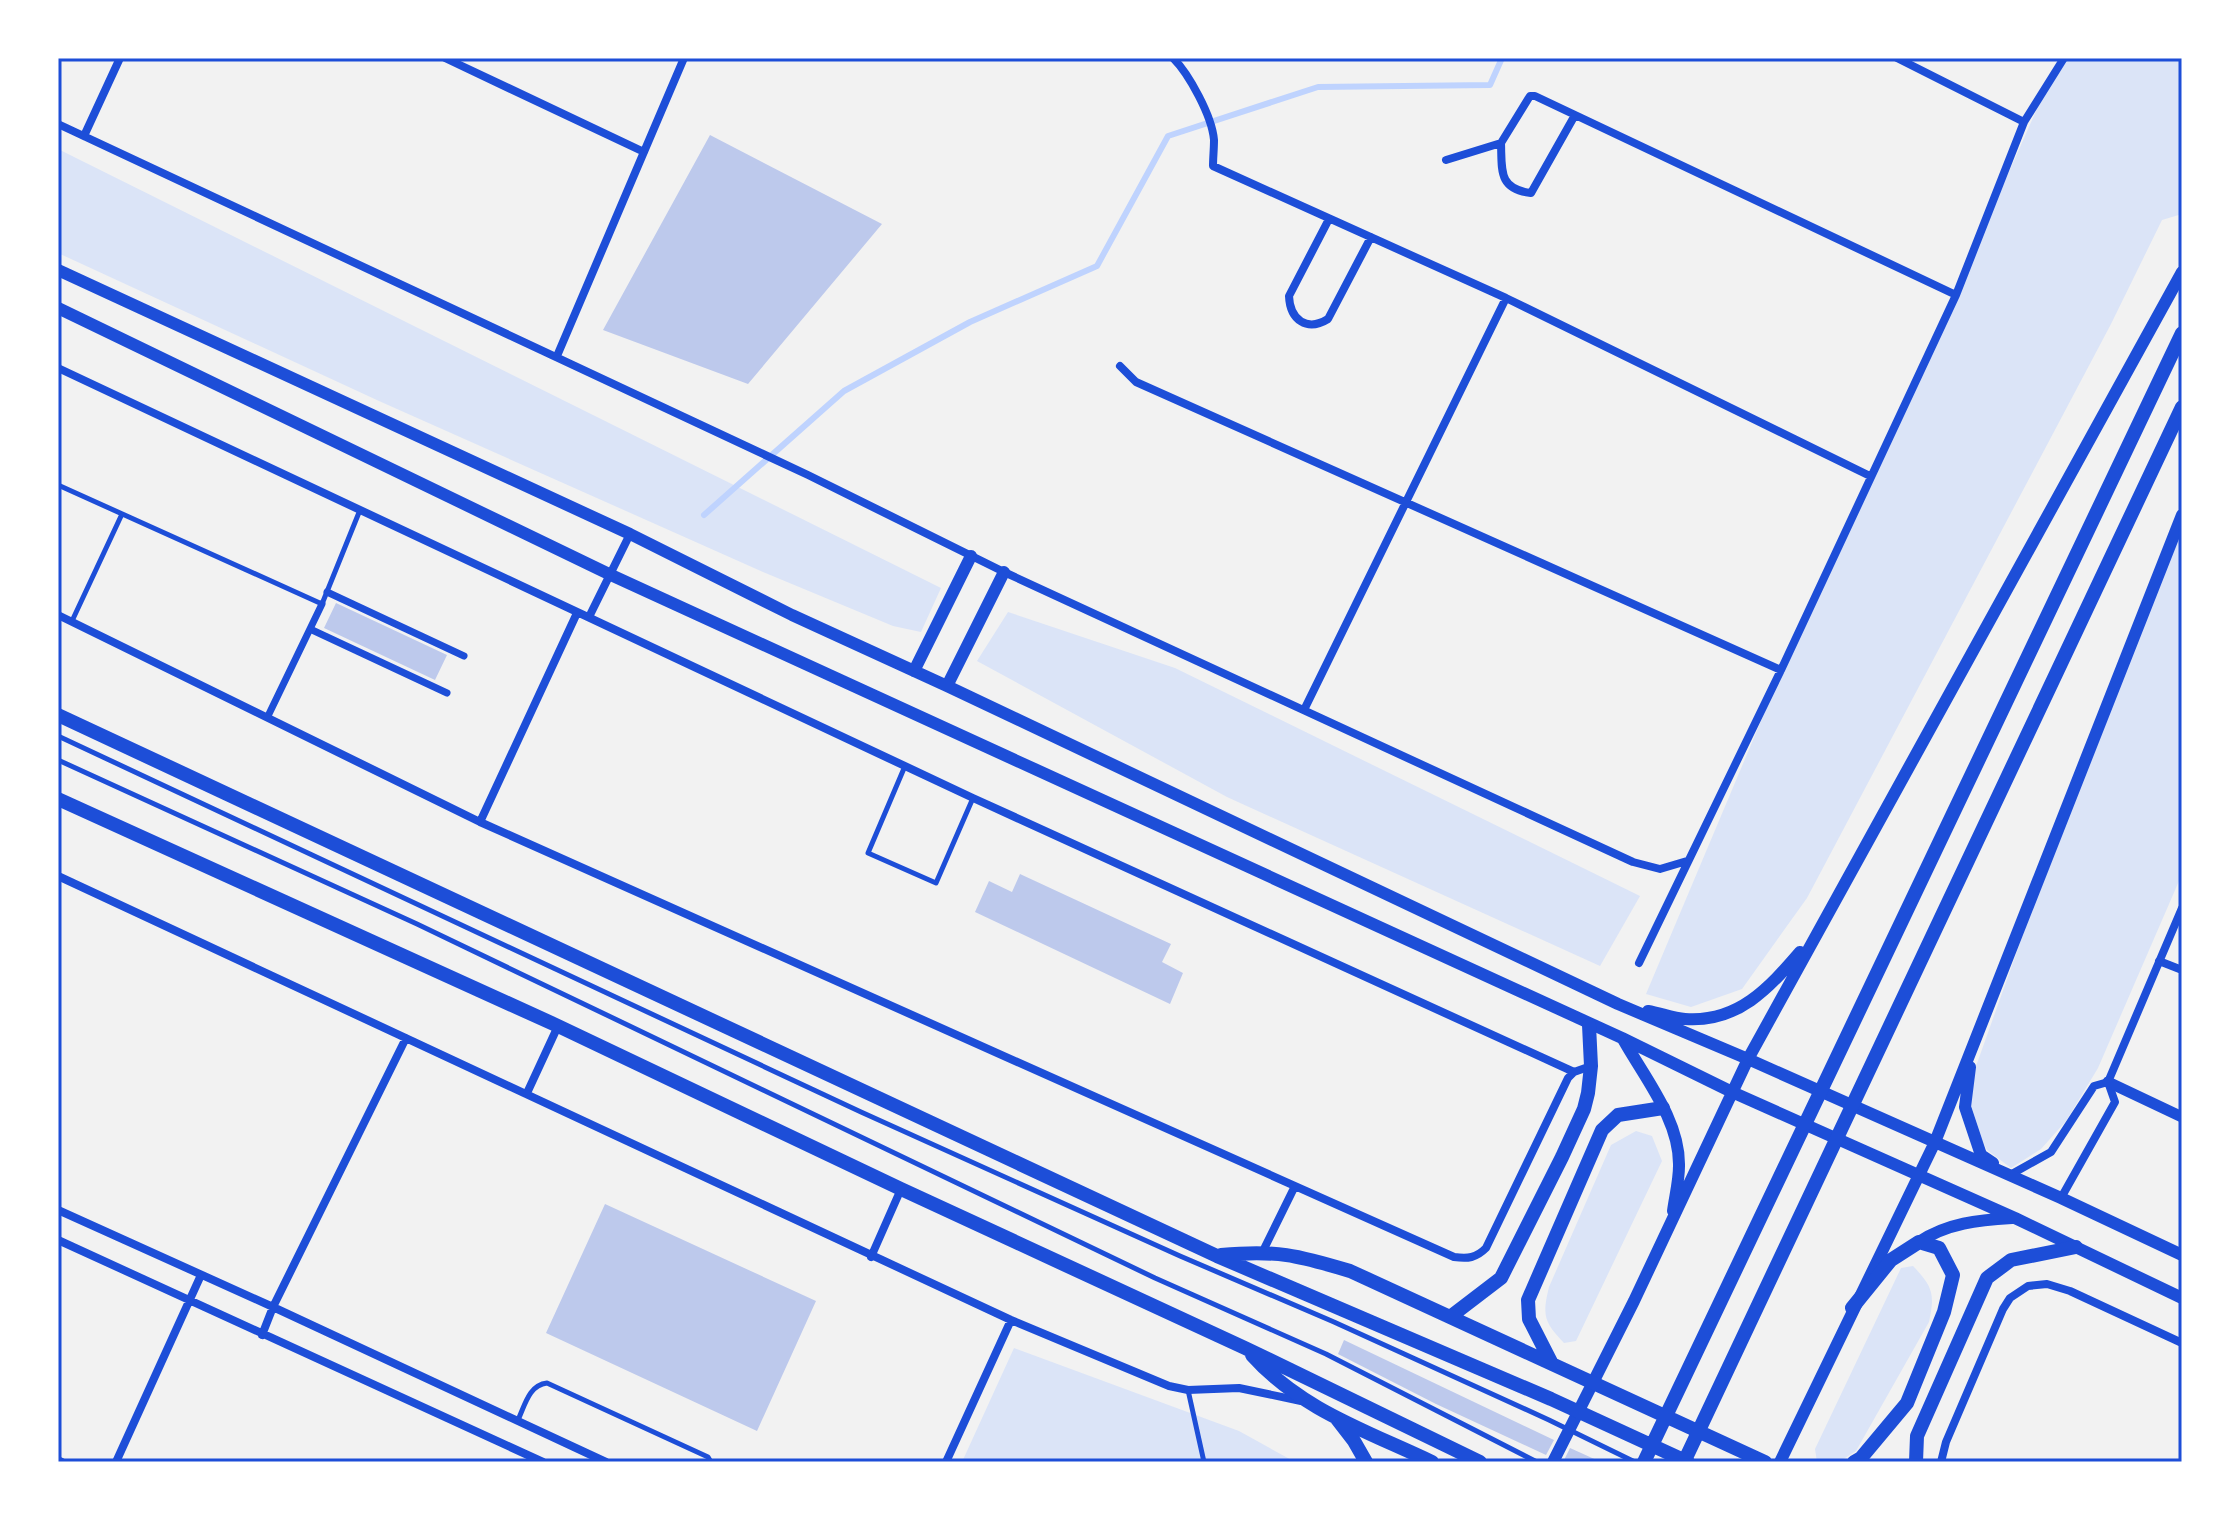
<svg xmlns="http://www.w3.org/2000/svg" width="2240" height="1520" font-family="'Varela Round',sans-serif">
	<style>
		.green { fill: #dbe4f7 }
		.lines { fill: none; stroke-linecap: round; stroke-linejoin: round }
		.stream { stroke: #bfd3fe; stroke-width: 6 }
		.building { fill: #bdc9ec }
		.service { stroke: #1d4ed8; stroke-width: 5 }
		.pedestrian { stroke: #1d4ed8; stroke-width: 7 }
		.minor { stroke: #1d4ed8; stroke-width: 8 }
		.tertiary { stroke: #1d4ed8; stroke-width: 11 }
		.secondary { stroke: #1d4ed8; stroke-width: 12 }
		.primary { stroke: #1d4ed8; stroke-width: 14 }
		.neatline { fill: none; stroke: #1d4ed8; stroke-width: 3 }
	</style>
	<rect width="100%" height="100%" fill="#f2f2f2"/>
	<path class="green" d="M2068,58H2182V214L2162,220L2111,324L1807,898L1742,989L1691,1007L1646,994L1801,626L1966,269L2048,84Z
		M58,149L941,588L921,632L893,626L763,572L379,401L58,253Z
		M2182,515V874L2098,1068L2066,1121L2041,1149L2011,1168L1987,1150L1965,1107L1975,1069L2075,789Z
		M1008,612L1175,668L1640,896L1600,966L1227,797L977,661Z
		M1636,1131L1652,1136L1662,1161L1576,1341L1564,1343C1544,1322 1542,1316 1549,1287L1611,1145Z
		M1913,1266C1933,1287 1935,1294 1929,1322L1856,1451L1842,1460L1817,1462L1815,1449L1901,1268Z
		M1014,1348L1239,1431L1295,1462H962Z"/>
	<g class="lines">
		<path class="stream" d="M704,515L844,391L970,322L1097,266L1168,136L1318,87L1490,85L1502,58"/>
	</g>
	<path class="building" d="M710,135L882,224L748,384L603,330Z
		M336,603L447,655L435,680L324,628Z
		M1020,874L1171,944L1162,962L1183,973L1170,1004L975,912L989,881L1012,892Z
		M605,1204L816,1301L757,1431L546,1333Z
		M1344,1340L1554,1440L1546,1455L1436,1404L1338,1354Z
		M1570,1448L1601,1462H1563Z"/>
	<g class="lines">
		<path class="service" d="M58,485L322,604L360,510
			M72,621L122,514
			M58,736L861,1112L1180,1256L1334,1322L1549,1420L1635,1462
			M58,760L417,924L1155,1278L1326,1354L1537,1462
			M905,766L868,853L936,883L973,798
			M1188,1390L1204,1462
			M518,1420C525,1405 529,1385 547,1383L708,1457L711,1462"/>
		<path class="pedestrian" d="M327,592L464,656
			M310,629L447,693
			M268,716L322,604"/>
		<path class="minor" d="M445,58L644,152
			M1173,58C1189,74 1212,116 1214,140C1214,149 1213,158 1213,166L1506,298L1870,476
			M1897,58L2024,122
			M58,124L808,475L1004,572L1633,862L1660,869L1687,861
			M84,136L120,58
			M1501,143C1502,170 1498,189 1531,193L1575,115
			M1446,160L1501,143L1530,96H1535L1956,295
			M1329,219L1289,296C1290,320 1307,332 1328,319L1371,237
			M557,356L684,58
			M1120,366L1136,382L1781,670
			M58,368L973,798L1574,1072
			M58,615L480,822L1454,1257C1468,1259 1476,1258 1486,1248L1568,1078L1574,1072L1591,1066
			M589,617L630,534
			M1304,710L1506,298
			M480,822L577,613
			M58,876L1011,1320L1169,1386L1188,1390L1239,1388L1301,1401
			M2159,961L2182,970
			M1639,963L1781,670L1956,295L2024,122L2064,58
			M2108,1082L2182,908
			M527,1093L558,1026
			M2010,1175L2051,1152L2094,1086L2108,1082
			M2061,1198L2115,1102L2108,1082
			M58,1210L273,1307L606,1462
			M58,1240L543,1462
			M1263,1251L1294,1188
			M871,1257L901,1189
			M262,1335L273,1307L406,1038
			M58,1460L62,1462
			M116,1462L201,1275
			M946,1462L1011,1320
			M1941,1462L1946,1442L2003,1309L2010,1298L2028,1286L2047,1284L2070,1291L2182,1343"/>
		<path class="tertiary" d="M2108,1082L2182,1117"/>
		<path class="secondary" d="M58,270L630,534L792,615L947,686L1618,1004L1748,1059L2061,1198L2182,1255
			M58,308L611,575L1622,1038L1732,1092L2015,1218L2182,1298
			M914,671L971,556
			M947,686L1004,572
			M1648,1011C1660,1013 1673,1018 1685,1019C1738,1023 1769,988 1800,952
			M1623,1039C1644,1077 1680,1120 1679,1166C1679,1181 1675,1196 1673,1211
			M1970,1067L1965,1107L1981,1155L1993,1163
			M1919,1242C1947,1223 1979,1220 2012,1218
			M1553,1462L1634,1301L1748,1059L2182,272
			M1780,1462L1935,1142L2182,515"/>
		<path class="primary" d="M58,715L1217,1256L1551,1399L1688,1462
			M58,799L558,1026L901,1189L1245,1348L1480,1462
			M1221,1255C1277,1250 1297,1255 1350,1271L1765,1462
			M1852,1308L1891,1260L1919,1242L1939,1248L1953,1275L1944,1312L1907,1403L1861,1458L1854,1462
			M1450,1317L1501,1278L1562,1157L1584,1109L1588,1093L1591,1066L1589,1025
			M1252,1355C1301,1410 1367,1431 1432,1462
			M1552,1364L1529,1319L1528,1300L1602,1130L1618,1115L1663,1108
			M1337,1419L1354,1441L1366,1462
			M1644,1462L2182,333
			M1684,1462L2182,407
			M1916,1462L1917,1436L1987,1278L2011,1260L2076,1247"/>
	</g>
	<rect width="2240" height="1520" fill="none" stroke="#ffffff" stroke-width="120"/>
	<rect x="60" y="60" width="2120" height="1400" class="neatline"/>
</svg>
